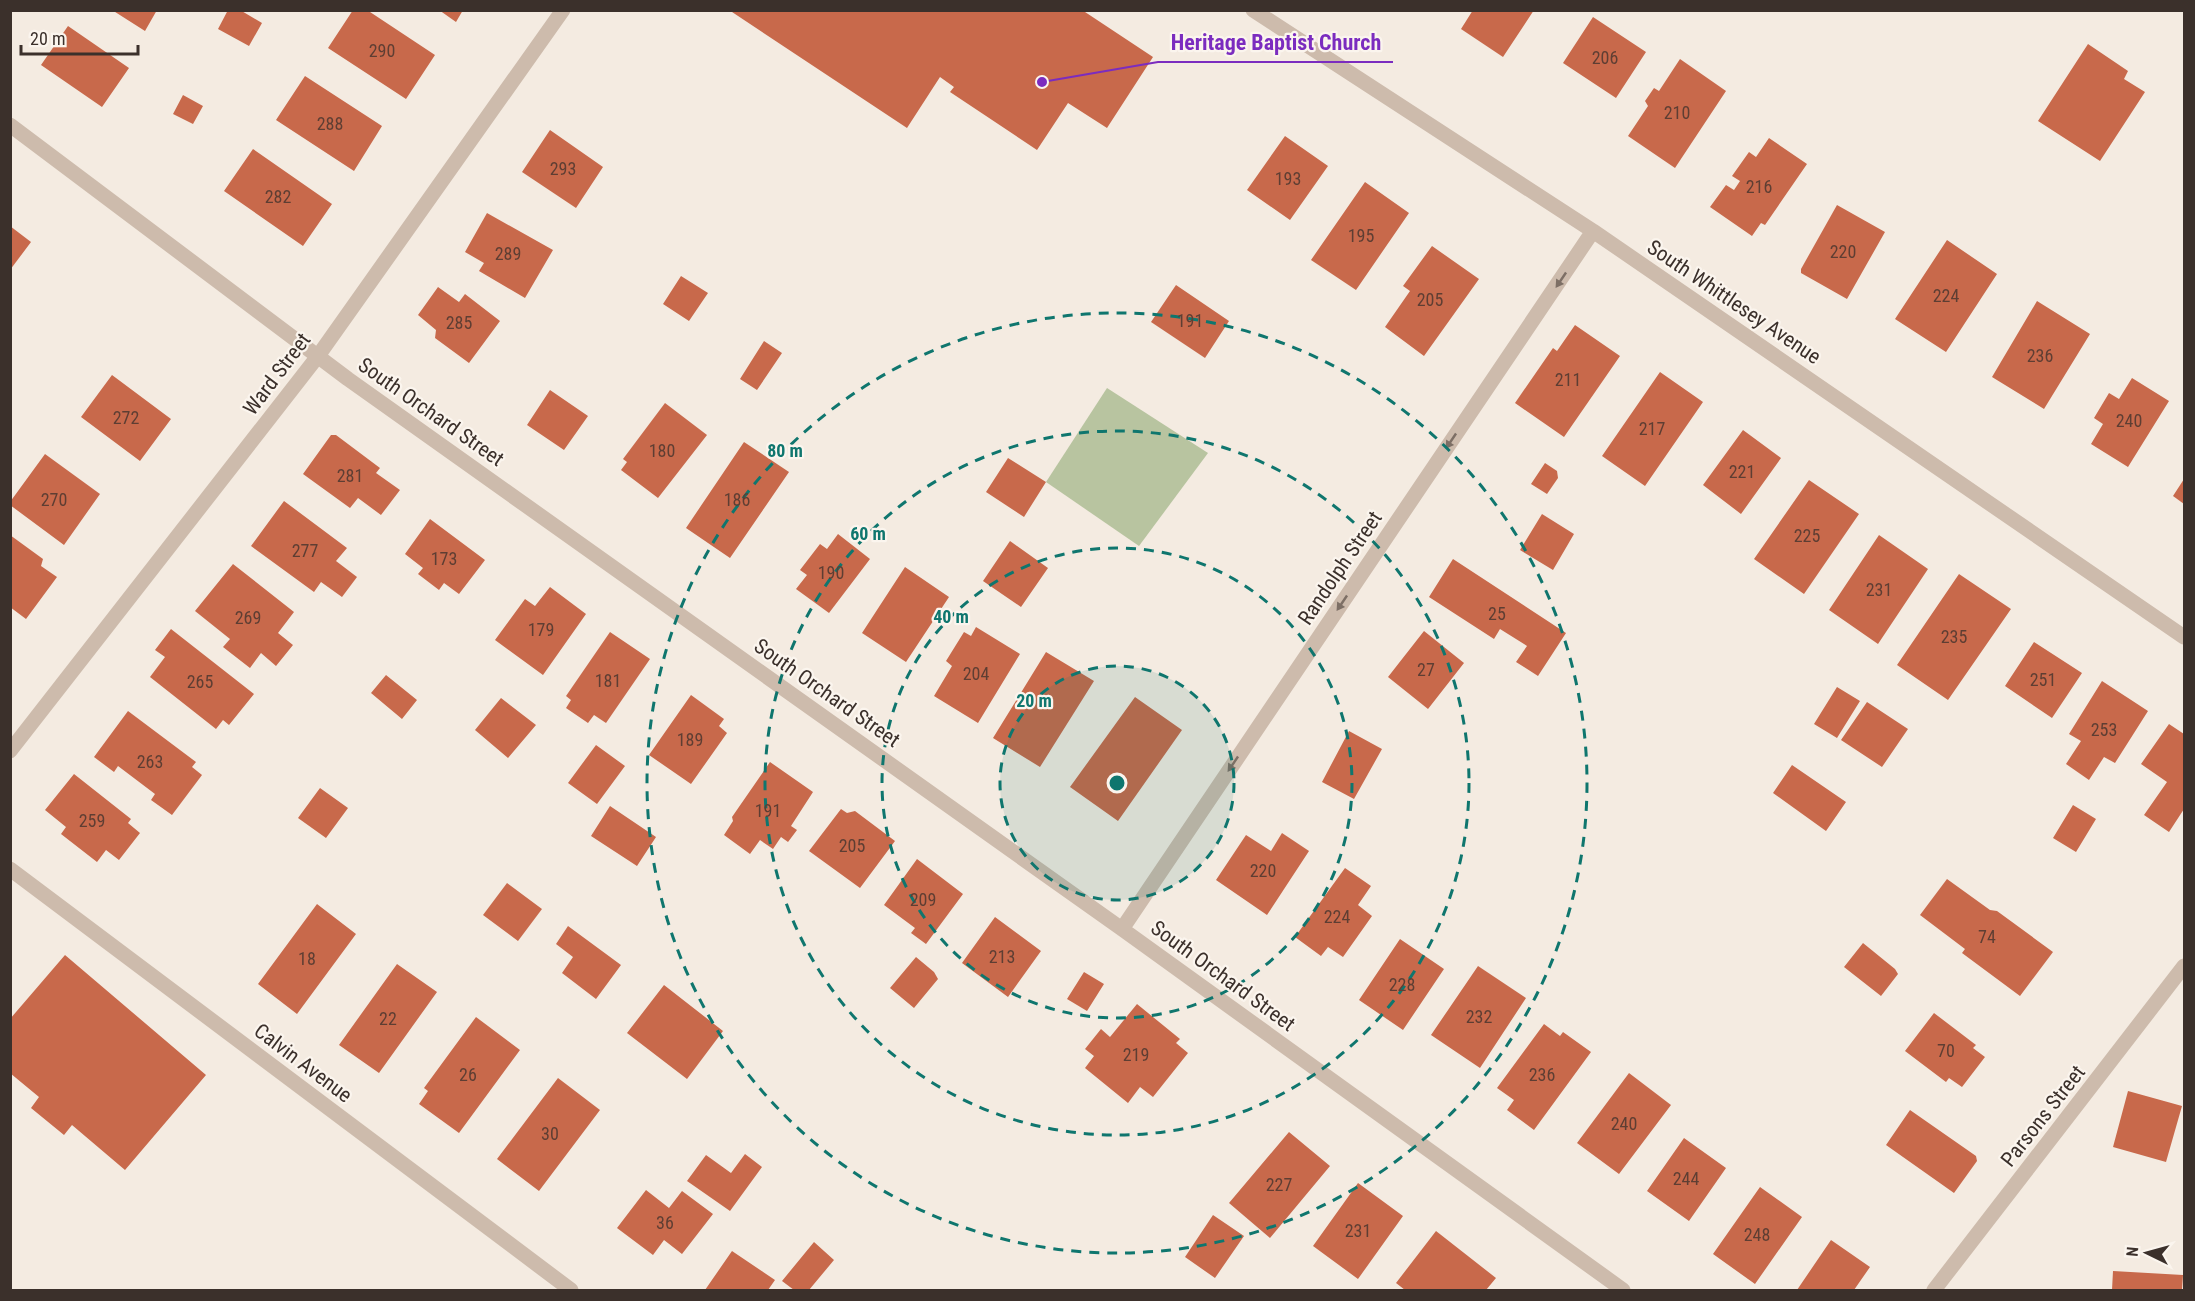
<svg xmlns="http://www.w3.org/2000/svg" width="2195" height="1301" font-family="'Roboto Condensed',sans-serif">
	<style>
		.green { fill: #b8c4a0 }
		.building { fill: #c8694b }
		.lines { fill: none; stroke-linecap: round; stroke-linejoin: round }
		.minor { stroke: #cdbbac; stroke-width: 15 }
		.oneway { fill: #7d6f65 }
		.ring { fill: none; stroke: #0f766e; stroke-width: 3; stroke-dasharray: 10 8 }
		.labels { text-anchor: middle; stroke-width: 4.5; stroke-linejoin: round; paint-order: stroke }
		.number-label { font-size: 18px; fill: #5e3e33 }
		.street-label { font-size: 21px; fill: #3b302b; stroke: #fbf5ee }
		.centre { fill: #0f766e; stroke: #fbf5ee; stroke-width: 3 }
		.ring-label { font-size: 18px; text-anchor: middle; font-weight: bold; fill: #0f766e; stroke: #fbf5ee; stroke-width: 4.5; stroke-linejoin: round; paint-order: stroke }
		.leader { fill: none; stroke: #7b2cbf; stroke-width: 2 }
		.callout-dot { fill: #7b2cbf; stroke: #fbf5ee; stroke-width: 2 }
		.callout-label { font-size: 22px; text-anchor: middle; font-weight: bold; fill: #7b2cbf; stroke: #fbf5ee; stroke-width: 4.5; stroke-linejoin: round; paint-order: stroke }
	</style>
	<rect width="100%" height="100%" fill="#f4ebe1"/>
	<path class="green" d="M1107,388L1208,453L1139,546L1046,482Z"/>
	<path class="building" d="M112,10H157L145,31Z
		M228,10H240L262,23L249,46L218,29Z
		M353,10H367L435,55L406,99L328,48Z
		M439,10H463L456,22Z
		M729,10H1082L1153,57L1107,128L1068,103L1037,150L950,92L954,87L940,77L907,128Z
		M1473,10H1534L1503,57L1461,29Z
		M1593,17L1646,52L1616,98L1563,63Z
		M68,26L129,68L102,107L41,65Z
		M2088,44L2128,71L2124,79L2145,92L2100,161L2038,121Z
		M1680,59L1726,91L1675,168L1628,136L1648,106L1645,101L1654,88L1659,91Z
		M305,76L382,126L354,171L276,120Z
		M183,95L203,106L193,124L173,114Z
		M550,130L603,167L576,208L522,172Z
		M1285,136L1328,166L1290,220L1247,190Z
		M1769,138L1807,164L1765,225L1761,223L1752,236L1710,207L1726,185L1734,190L1740,181L1732,176L1749,152L1756,157Z
		M253,149L332,204L303,246L224,191Z
		M1365,182L1409,213L1356,290L1311,260Z
		M1837,205L1885,232L1847,299L1801,273V269Z
		M487,213L553,250L525,298L479,271L484,263L465,252Z
		M10,226L31,242L10,270Z
		M1947,240L1997,274L1946,352L1895,319Z
		M1432,246L1479,279L1424,356L1385,327L1410,291L1403,286Z
		M681,276L708,293L689,321L663,304Z
		M1176,285L1229,321L1205,358L1151,322Z
		M438,287L459,302L465,294L500,321L469,363L435,338L436,330L418,315Z
		M2037,301L2090,334L2044,409L1992,377Z
		M1575,325L1620,356L1564,437L1515,403L1553,348L1557,351Z
		M764,341L782,353L757,390L740,379Z
		M1660,372L1703,402L1645,486L1602,456Z
		M112,375L171,419L140,461L81,417Z
		M2132,378L2169,401L2128,467L2091,444L2103,424L2094,418L2109,393L2119,399Z
		M550,390L588,416L564,450L527,425Z
		M665,403L707,435L658,498L621,470L627,462L623,459Z
		M1743,430L1781,458L1741,514L1703,485Z
		M331,435H336L380,468L376,473L400,490L381,515L358,498L350,508L303,474Z
		M744,442L789,472L730,558L686,528Z
		M45,454L100,494L64,545L10,505V502Z
		M1008,458L1046,482L1024,517L986,492Z
		M1545,463L1557,471L1558,478L1547,494L1531,484Z
		M2184,479V504L2173,496Z
		M1809,480L1859,514L1804,594L1754,559Z
		M284,501L347,548L336,561L357,577L342,597L321,582L314,592L251,546Z
		M1542,514L1574,534L1553,570L1520,550Z
		M430,519L485,560L459,594L444,583L439,590L418,574L423,568L405,554Z
		M838,534L870,559L829,613L796,589L807,575L800,570L820,544L827,549Z
		M10,535L43,559L41,566L57,577L26,619L10,607Z
		M1879,535L1928,569L1878,644L1829,610Z
		M1010,541L1048,568L1021,607L983,581Z
		M1453,559L1566,633L1538,676L1516,662L1527,646L1500,629L1494,639L1429,597Z
		M233,564L294,612L278,633L293,645L276,666L261,653L250,668L223,647L230,639L195,611Z
		M905,567L949,597L906,662L862,633Z
		M1959,574L2011,609L1948,700L1897,665Z
		M550,587L586,614L543,675L495,640L525,599L535,606Z
		M976,627L1020,654L978,723L934,696L952,666L946,661L964,632L971,636Z
		M171,629L254,694L229,725L223,720L216,729L150,677L165,657L155,650Z
		M1424,631L1464,663L1428,709L1388,677Z
		M610,632L650,659L606,723L594,715L588,723L566,708L571,700L566,696Z
		M2034,642L2082,673L2052,718L2005,686Z
		M1046,652L1094,681L1040,767L993,738Z
		M386,675L417,700L402,719L371,693Z
		M2102,681L2148,711L2115,763L2104,757L2089,780L2066,764L2081,741L2069,734Z
		M1837,687L1860,701L1837,738L1814,724Z
		M691,695L724,719L719,726L727,733L691,784L649,755Z
		M1135,697L1182,730L1118,821L1070,787Z
		M501,698L536,725L508,758L475,730Z
		M1867,702L1908,729L1882,767L1841,740Z
		M128,711L196,762L192,767L202,775L172,815L151,800L155,794L118,766L114,772L94,757Z
		M2169,724L2184,734V809L2169,832L2144,815L2167,782L2141,764Z
		M1349,731L1382,749L1354,799L1322,782Z
		M596,745L625,766L597,804L568,783Z
		M770,762L813,792L791,826L797,830L788,842L781,837L773,849L760,840L750,854L724,835L733,821L732,817Z
		M1792,765L1846,802L1826,831L1773,793Z
		M74,774L131,819L128,823L140,833L119,860L106,850L97,862L61,834L66,827L45,810Z
		M320,788L348,808L326,838L298,818Z
		M2073,805L2096,819L2076,852L2053,838Z
		M610,806L656,837L637,866L591,836Z
		M841,809L847,813L855,811L895,841L860,888L809,851Z
		M1282,833L1309,851L1267,915L1216,880L1246,835L1271,851Z
		M917,859L963,894L926,944L911,933L915,928L884,905Z
		M1345,868L1371,886L1358,905L1372,916L1343,957L1328,947L1321,956L1295,937Z
		M1947,879L1990,910L1997,911L2053,952L2020,996L1962,953L1965,949L1920,915Z
		M507,883L542,909L518,941L483,915Z
		M317,904L356,934L297,1014L258,984Z
		M995,917L1041,951L1008,997L962,963Z
		M568,926L621,965L596,999L562,973L573,957L556,944Z
		M1400,939L1444,969L1403,1030L1359,1000Z
		M1863,943L1895,969L1898,974L1881,996L1844,967Z
		M65,955L206,1075L125,1170L72,1125L64,1135L31,1108L39,1097L10,1073V1019Z
		M916,957L934,972L938,979L914,1008L890,988Z
		M397,964L437,992L379,1073L339,1045Z
		M1478,966L1526,998L1480,1068L1431,1035Z
		M1084,972L1104,984L1087,1011L1067,999Z
		M664,985L723,1031L687,1079L627,1033Z
		M1137,1004L1180,1039L1176,1043L1188,1053L1153,1097L1140,1087L1128,1103L1085,1068L1094,1056L1085,1049L1101,1029L1110,1037Z
		M1934,1013L1976,1045L1973,1048L1985,1057L1962,1087L1949,1078L1946,1082L1905,1051Z
		M476,1017L520,1050L459,1133L419,1104L428,1091L424,1088Z
		M1544,1024L1560,1036L1563,1032L1591,1052L1534,1130L1507,1110L1514,1100L1497,1088Z
		M1629,1073L1671,1105L1619,1174L1577,1143Z
		M558,1078L600,1110L539,1191L497,1159Z
		M2128,1091L2182,1106L2166,1162L2113,1147Z
		M1910,1110L1976,1156L1977,1161L1954,1193L1886,1145Z
		M1289,1132L1330,1166L1270,1238L1229,1203Z
		M1684,1138L1726,1168L1689,1221L1647,1191Z
		M745,1154L762,1167L730,1211L687,1181L706,1155L731,1173Z
		M1358,1183L1403,1216L1358,1279L1313,1246Z
		M1760,1187L1802,1217L1755,1284L1713,1254Z
		M646,1190L669,1208L682,1191L713,1214L682,1254L664,1240L653,1255L617,1228Z
		M1213,1215L1244,1236L1215,1278L1185,1257Z
		M1436,1231L1496,1278L1486,1290H1405L1396,1283Z
		M1831,1240L1870,1267L1854,1290H1797Z
		M814,1242L834,1260L809,1290H794L782,1281Z
		M732,1251L775,1280L768,1290H705Z
		M2113,1271L2183,1275L2182,1290H2112Z"/>
	<g class="lines">
		<path class="minor" d="M1253,10L1593,231L2184,637
			M10,125L348,379L1122,929L1623,1290
			M10,751L318,356L563,10
			M10,869L571,1290
			M1122,929L1593,231
			M1934,1290L2184,966"/>
	</g>
	<defs><path id="oneway-solid" d="M-6-.8H1V-3.2L6.5 0L1 3.2V.8H-6Z" transform="scale(1.5)"/></defs>
	<g class="oneway">
		<use href="#oneway-solid" transform="translate(1561 280) rotate(124)"/>
		<use href="#oneway-solid" transform="translate(1451 441) rotate(124)"/>
		<use href="#oneway-solid" transform="translate(1342 603) rotate(124)"/>
		<use href="#oneway-solid" transform="translate(1233 764) rotate(124)"/>
	</g>
	<circle cx="1117" cy="783" r="117" fill="#0f766e" fill-opacity=".12"/>
	<g class="ring">
		<circle cx="1117" cy="783" r="117"/>
		<circle cx="1117" cy="783" r="235"/>
		<circle cx="1117" cy="783" r="352"/>
		<circle cx="1117" cy="783" r="470"/>
	</g>
	<g class="labels">
		<g class="number-label">
			<text x="382" y="57">290</text>
			<text x="1605" y="64">206</text>
			<text x="1677" y="119">210</text>
			<text x="330" y="130">288</text>
			<text x="563" y="175">293</text>
			<text x="1288" y="185">193</text>
			<text x="1759" y="193">216</text>
			<text x="278" y="203">282</text>
			<text x="1361" y="242">195</text>
			<text x="1843" y="258">220</text>
			<text x="508" y="260">289</text>
			<text x="1946" y="302">224</text>
			<text x="1430" y="306">205</text>
			<text x="1190" y="327">191</text>
			<text x="459" y="329">285</text>
			<text x="2040" y="362">236</text>
			<text x="1568" y="386">211</text>
			<text x="126" y="424">272</text>
			<text x="2129" y="427">240</text>
			<text x="1652" y="435">217</text>
			<text x="662" y="457">180</text>
			<text x="1742" y="478">221</text>
			<text x="350" y="482">281</text>
			<text x="54" y="506">270</text>
			<text x="737" y="506">186</text>
			<text x="1807" y="542">225</text>
			<text x="305" y="557">277</text>
			<text x="444" y="565">173</text>
			<text x="831" y="579">190</text>
			<text x="1879" y="596">231</text>
			<text x="1497" y="620">25</text>
			<text x="248" y="624">269</text>
			<text x="541" y="636">179</text>
			<text x="1954" y="643">235</text>
			<text x="1426" y="676">27</text>
			<text x="976" y="680">204</text>
			<text x="2043" y="686">251</text>
			<text x="608" y="687">181</text>
			<text x="200" y="688">265</text>
			<text x="2104" y="736">253</text>
			<text x="690" y="746">189</text>
			<text x="150" y="768">263</text>
			<text x="768" y="817">191</text>
			<text x="92" y="827">259</text>
			<text x="852" y="852">205</text>
			<text x="1263" y="877">220</text>
			<text x="923" y="906">209</text>
			<text x="1337" y="923">224</text>
			<text x="1987" y="943">74</text>
			<text x="1002" y="963">213</text>
			<text x="307" y="965">18</text>
			<text x="1402" y="991">228</text>
			<text x="1479" y="1023">232</text>
			<text x="388" y="1025">22</text>
			<text x="1946" y="1057">70</text>
			<text x="1136" y="1061">219</text>
			<text x="468" y="1081">26</text>
			<text x="1542" y="1081">236</text>
			<text x="1624" y="1130">240</text>
			<text x="550" y="1140">30</text>
			<text x="1686" y="1185">244</text>
			<text x="1279" y="1191">227</text>
			<text x="665" y="1229">36</text>
			<text x="1358" y="1237">231</text>
			<text x="1757" y="1241">248</text>
		</g>
		<g class="street-label">
			<text transform="translate(1734 302) rotate(34)" y="7">South Whittlesey Avenue</text>
			<text transform="translate(277 374) rotate(-53)" y="7">Ward Street</text>
			<text transform="translate(431 412) rotate(35)" y="7">South Orchard Street</text>
			<text transform="translate(1340 568) rotate(-56)" y="7">Randolph Street</text>
			<text transform="translate(827 693) rotate(35)" y="7">South Orchard Street</text>
			<text transform="translate(1223 976) rotate(36)" y="7">South Orchard Street</text>
			<text transform="translate(303 1063) rotate(37)" y="7">Calvin Avenue</text>
			<text transform="translate(2043 1116) rotate(-52)" y="7">Parsons Street</text>
		</g>
	</g>
	<circle cx="1117" cy="783" r="9" class="centre"/>
	<g class="ring-label">
		<text x="785" y="457">80 m</text>
		<text x="868" y="540">60 m</text>
		<text x="951" y="623">40 m</text>
		<text x="1034" y="707">20 m</text>
	</g>
	<path class="leader" d="M1042 82L1158 62H1393"/>
	<circle class="callout-dot" cx="1042" cy="82" r="6"/>
	<g class="callout-label">
		<text x="1276" y="50">Heritage Baptist Church</text>
	</g>
	<rect width="2195" height="1301" fill="none" stroke="#3b302b" stroke-width="24"/>
	<g transform="translate(2147 1253) rotate(275)" stroke="#fbf5ee" stroke-width="4.5" paint-order="stroke">
	<path d="M0-4.5L10 22L0 15L-10 22Z" fill="#3b302b"/>
	<text y="-9" font-size="16" font-weight="bold" text-anchor="middle" fill="#3b302b">N</text>
	</g>
	<path d="M21 45v9h117v-9" fill="none" stroke="#3b302b" stroke-width="3"/>
	<text x="30" y="45" font-size="18" fill="#3b302b" stroke="#fbf5ee" stroke-width="4.5" paint-order="stroke">20 m</text>
</svg>
